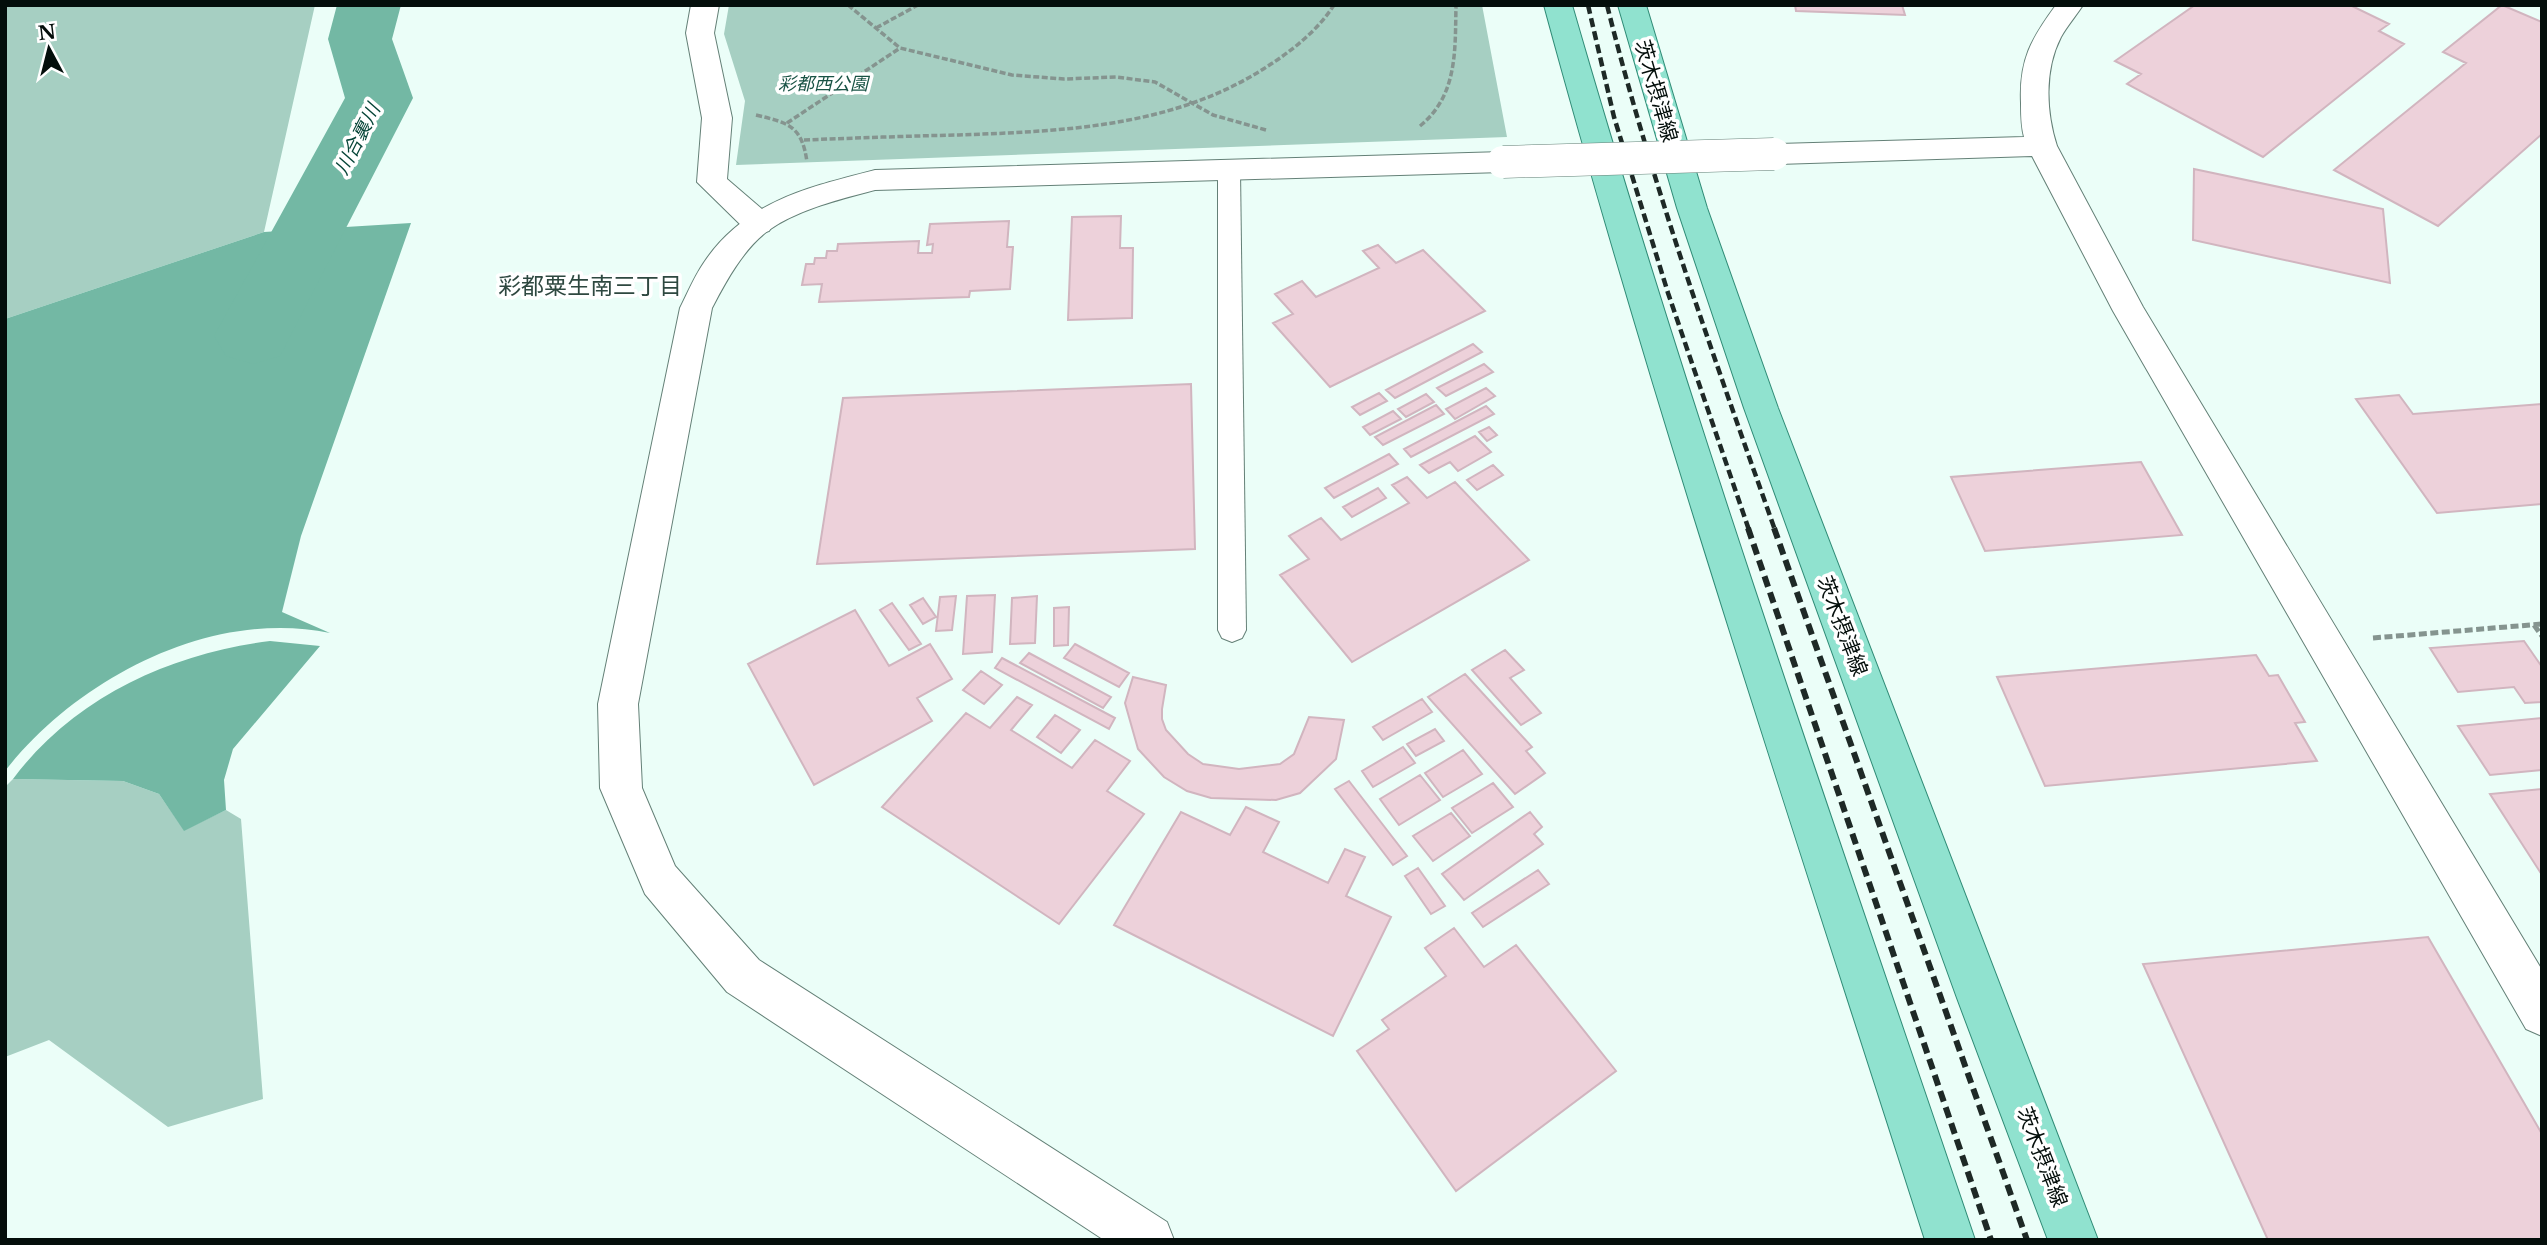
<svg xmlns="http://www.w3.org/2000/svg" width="2547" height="1245" font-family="'Libre Baskerville','Noto Sans JP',serif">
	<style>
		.green { fill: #a6cfc2 }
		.water { fill: #73b8a4 }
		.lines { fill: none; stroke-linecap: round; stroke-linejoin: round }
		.river { fill: #73b8a4; fill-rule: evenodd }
		.building { fill: #edd1da; stroke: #d1b5bf; stroke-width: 2 }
		.lane-casing { stroke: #648077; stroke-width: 2 }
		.street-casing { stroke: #648077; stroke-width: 2 }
		.secondary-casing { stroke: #648077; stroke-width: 2 }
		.primary-casing { stroke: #2f8b76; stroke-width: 2 }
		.path-far1 { stroke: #85948f; stroke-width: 3.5; stroke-dasharray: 6 2.5; stroke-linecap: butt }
		.path { stroke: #85948f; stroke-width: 5; stroke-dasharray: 8 3.5; stroke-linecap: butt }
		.lane { fill: #fff; fill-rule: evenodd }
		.street { fill: #fff; fill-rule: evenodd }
		.secondary { fill: #fff; fill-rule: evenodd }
		.primary { fill: #90e2cf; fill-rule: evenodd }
		.rail-far1 { stroke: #1e2926; stroke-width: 4.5; stroke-dasharray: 9 4.5; stroke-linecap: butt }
		.rail { stroke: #1e2926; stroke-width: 6; stroke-dasharray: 11 6; stroke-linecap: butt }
		.secondary-bridge-casing { stroke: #648077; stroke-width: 33; stroke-linecap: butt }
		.secondary-bridge { stroke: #fff; stroke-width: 32 }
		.labels { text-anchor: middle; stroke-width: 7; stroke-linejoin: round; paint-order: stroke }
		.far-park-label { font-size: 18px; font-style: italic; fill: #195345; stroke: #fff }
		.far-water-label { font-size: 19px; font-style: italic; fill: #054437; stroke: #fff }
		.street-label { font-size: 21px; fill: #040e0b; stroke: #fff }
		.neighbourhood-label { font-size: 23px; fill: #2e4840; stroke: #fff }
	</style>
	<rect width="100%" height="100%" fill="#ebfef8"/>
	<path class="green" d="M5,5H315L264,232L5,319Z
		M729,5H1482L1507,137L736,165L745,101L724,34Z
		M13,779L123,781L159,794L184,830L226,810L241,819L263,1099L168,1127L49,1040L5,1057V787Z"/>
	<path class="water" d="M411,223L301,536L282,612L330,633C211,608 77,679 5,771V319L264,232Z
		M270,641L320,646L233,749L224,780L226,810L184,831L159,794L123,781L13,779C74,697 172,653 270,641Z"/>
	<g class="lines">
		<path class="river" d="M337,5H401L392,39L413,98L280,356L253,364L226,356L214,336L345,98L328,39Z"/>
	</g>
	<path class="building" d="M1795,5H1902L1905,15L1796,11Z
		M2195,5H2350L2389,24L2379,31L2404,44L2263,157L2127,84L2141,74L2115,61Z
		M2502,5L2542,22V134L2438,226L2334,170L2466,63L2443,52Z
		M2194,169L2383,209L2390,283L2193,240Z
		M1121,216L1120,248H1133L1132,318L1068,320L1072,217Z
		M1009,221L1007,247H1013L1010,289L970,291L969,297L819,302L822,284L802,285L806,264H814L815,258H826L827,251H837L838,244L919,241L918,253H932L933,244L927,245L930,224Z
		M1378,245L1396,263L1423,250L1485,311L1330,387L1273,323L1293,314L1275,294L1302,281L1316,297L1379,268L1363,251Z
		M1473,344L1482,352L1395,398L1386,390Z
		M1484,364L1493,372L1446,396L1437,388Z
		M1191,384L1195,549L817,564L843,398Z
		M1486,388L1495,396L1455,419L1446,409Z
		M1379,393L1387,401L1360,415L1352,407Z
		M1426,394L1434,402L1406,417L1398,409Z
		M2399,395L2413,414L2542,404V504L2437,513L2356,399Z
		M1436,405L1444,414L1383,445L1375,437Z
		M1486,406L1494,414L1411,457L1404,449Z
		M1393,411L1401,419L1370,435L1363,427Z
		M1489,427L1497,435L1487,441L1479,432Z
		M1475,436L1491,452L1458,471L1450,462L1429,473L1420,465Z
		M1389,454L1398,464L1334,498L1325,488Z
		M2141,462L2182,535L1985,551L1951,477Z
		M1493,465L1503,475L1477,490L1467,480Z
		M1407,477L1427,498L1455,482L1529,560L1352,662L1280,575L1309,559L1289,536L1321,518L1341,540L1409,503L1392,485Z
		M1378,488L1386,498L1352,517L1343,507Z
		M995,595L992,652L963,654L967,596Z
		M956,596L952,630L936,631L940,597Z
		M1037,596L1035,643L1010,644L1012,598Z
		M923,598L936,617L923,624L910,605Z
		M892,603L921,644L909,650L880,610Z
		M1069,607L1068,645L1054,646V608Z
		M855,610L889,666L930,644L952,679L917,698L932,721L814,785L748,664Z
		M2524,641L2542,667V702L2525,703L2514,687L2458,692L2430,648Z
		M1075,644L1129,673L1119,687L1064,658Z
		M1505,650L1524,670L1510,678L1541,713L1521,725L1472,670Z
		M1029,653L1111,697L1103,708L1020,663Z
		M2256,655L2269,676L2278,675L2305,722L2295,723L2317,761L2045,786L1997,677Z
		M1002,658L1115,718L1109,729L995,668Z
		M981,671L1002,685L984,704L963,690Z
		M1465,674L1532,747L1526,751L1545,773L1515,794L1428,697Z
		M1133,677L1166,685L1162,709V719L1166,730L1188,754L1203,764L1239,769L1280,764L1294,754L1309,717L1344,720L1336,759L1300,793L1276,800L1211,798L1187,791L1164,777L1138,749L1125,703Z
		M1017,697L1032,705L1011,730L1072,768L1095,740L1130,761L1107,791L1144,814L1059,924L882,807L966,713L990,728Z
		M1422,699L1432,712L1383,740L1373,727Z
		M1055,715L1080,730L1061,753L1037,737Z
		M2542,718V770L2490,775L2458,726Z
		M1435,729L1444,741L1416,756L1407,744Z
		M1403,747L1415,763L1373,787L1362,771Z
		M1463,750L1482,774L1443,797L1425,773Z
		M1420,775L1440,800L1399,825L1380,799Z
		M1349,781L1407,856L1393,865L1335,789Z
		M1493,783L1513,807L1472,833L1452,808Z
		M2542,789V875L2490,794Z
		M1246,807L1279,822L1263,852L1328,883L1345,849L1365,857L1346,896L1391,917L1333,1036L1114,925L1181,812L1230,835Z
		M1530,812L1542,827L1534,834L1543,844L1464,900L1442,874Z
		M1451,813L1470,836L1433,861L1413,836Z
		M1418,868L1445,906L1431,914L1405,876Z
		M1538,870L1549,884L1483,927L1472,913Z
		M1454,928L1484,967L1516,945L1616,1071L1456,1191L1357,1051L1389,1029L1382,1020L1446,976L1425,948Z
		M2428,937L2542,1134V1240H2268L2143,964Z"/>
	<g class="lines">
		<g class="lane-casing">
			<path id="lane" d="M1229,163L1237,165L1240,170L1246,630L1242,638L1232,642L1222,638L1218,630V170L1221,165Z"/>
		</g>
		<g class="street-casing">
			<path id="street" d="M691,5H719L714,33L732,118L727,179L769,215L774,223L769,231L758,234L747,231L697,182L702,118L686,33Z"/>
		</g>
		<g class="secondary-casing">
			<path id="secondary" d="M2056,5H2083C2076,16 2067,26 2061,37C2044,70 2046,112 2057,146L2143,307L2542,970V1036L2526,1029L2113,311L2032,156L1774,164L1763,161L1759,154L1763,147L1774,144L2024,137C2021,126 2021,114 2021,103C2019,60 2031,39 2056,5Z
				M1503,152L1514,155L1518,162L1514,169L1503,172L875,190C841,199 799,209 769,230C744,248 726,281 712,308L638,704L642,788L675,866L759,960L1167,1222L1174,1240H1104L727,992L645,894L600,788L598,704L680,308C688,292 695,275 705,261C746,201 809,187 875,170Z"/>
		</g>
		<g class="primary-casing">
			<path id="primary" d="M1544,5H1572C1692,421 1836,830 1975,1240H1925C1794,830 1657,421 1544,5Z
				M1618,5H1646L1707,208L1778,408L2098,1240H2048L1957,998L1744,408L1677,208Z"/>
		</g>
		<path class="path-far1" d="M848,5L900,48L1012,75L1064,79L1116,77L1155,82L1213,115L1266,130
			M876,28L918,5
			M756,115C789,123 802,126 807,162
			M787,123L900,48
			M1420,126C1458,95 1455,50 1456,5
			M804,140C856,138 907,136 959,135C1066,131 1175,127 1268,66C1293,50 1318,30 1334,5"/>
		<path class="path" d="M2534,625L2542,636
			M2373,638L2542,624"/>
		<use href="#lane" class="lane"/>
		<use href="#street" class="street"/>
		<use href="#secondary" class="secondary"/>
		<use href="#primary" class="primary"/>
		<path class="rail-far1" d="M1588,5L1614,117L1668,293L1749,530
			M1607,5C1652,185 1713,355 1775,530"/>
		<path class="rail" d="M1748,528L1991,1240
			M1774,528L2027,1240"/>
		<g class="secondary-bridge-casing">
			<path id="secondary-bridge" d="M1503,162L1774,154"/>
		</g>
		<use href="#secondary-bridge" class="secondary-bridge"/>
	</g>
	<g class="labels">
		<g class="far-park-label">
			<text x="823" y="90">彩都西公園</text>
		</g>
		<g class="far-water-label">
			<text transform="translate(357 139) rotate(-63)" y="7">川合裏川</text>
		</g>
		<g class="street-label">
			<text transform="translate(1656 91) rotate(74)" y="7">茨木摂津線</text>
			<text transform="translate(1842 626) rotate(69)" y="7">茨木摂津線</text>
			<text transform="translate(2042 1157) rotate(69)" y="7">茨木摂津線</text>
		</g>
		<g class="neighbourhood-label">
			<text x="590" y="294">彩都粟生南三丁目</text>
		</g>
	</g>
	<rect width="2547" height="1245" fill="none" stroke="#040e0b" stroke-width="14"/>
	<g transform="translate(49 49) rotate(353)" stroke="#ffffff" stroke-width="5" paint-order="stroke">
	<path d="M0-5L12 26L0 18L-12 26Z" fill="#040e0b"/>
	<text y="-10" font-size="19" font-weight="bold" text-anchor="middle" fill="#040e0b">N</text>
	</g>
</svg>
